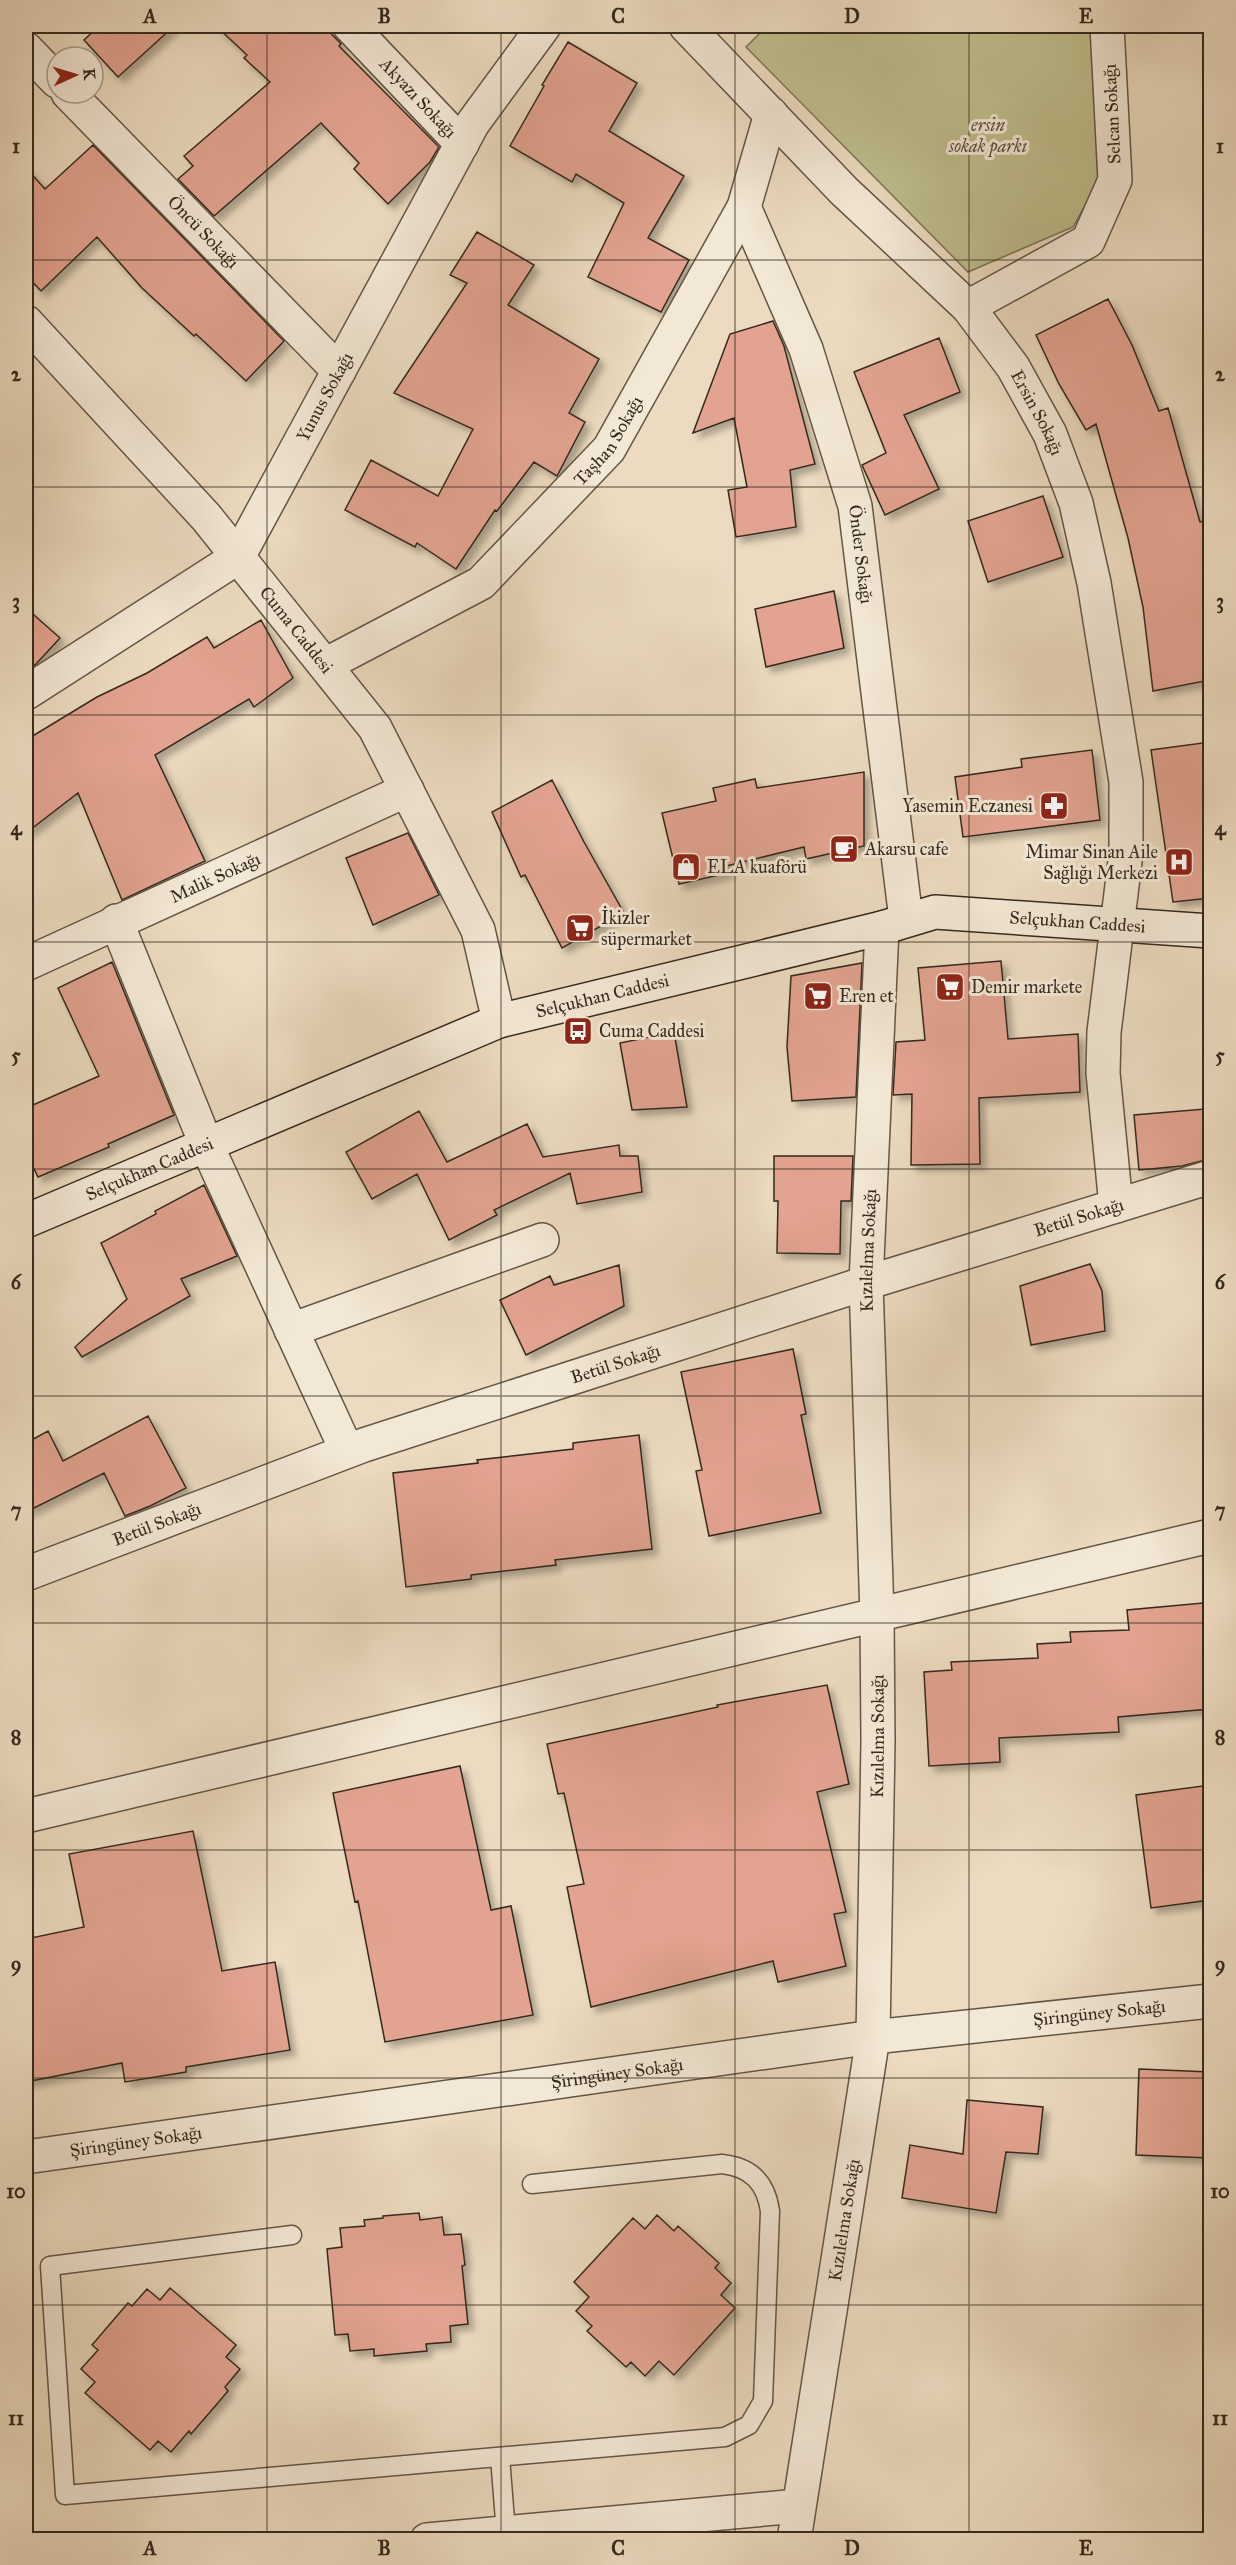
<svg xmlns="http://www.w3.org/2000/svg" width="1236" height="2565" font-family="'IM FELL Great Primer',serif">
	<style>
		.green { fill: #bfbe8d; stroke: #7a7456; stroke-width: 1.5 }
		.building { fill: #e2a390; stroke: #352a1e; stroke-width: 1.5; filter: url(#shadow) }
		.lines { fill: none; stroke-linecap: round; stroke-linejoin: round }
		.lane-casing { stroke: #635646; stroke-width: 21 }
		.street-casing { stroke: #635646; stroke-width: 36 }
		.secondary-casing { stroke: #352a1e; stroke-width: 36 }
		.lane { stroke: #f3e8d6; stroke-width: 18 }
		.street { stroke: #f3e8d6; stroke-width: 33 }
		.secondary { stroke: #f3e8d6; stroke-width: 33 }
		.grid { fill: none; stroke: #352a1e; stroke-width: 1.5; stroke-opacity: 0.55 }
		.labels { text-anchor: middle; stroke-width: 6; stroke-linejoin: round; paint-order: stroke }
		.street-label { font-size: 18px; fill: #352a1e; stroke: #f3e8d6 }
		.park-label { font-size: 18px; font-style: italic; fill: #584f3a; stroke: #f3e8d6 }
		.poi-label { font-size: 18px; fill: #352a1e; stroke: #f3e8d6; text-anchor: start }
		.neatline { fill: none; stroke: #352a1e; stroke-width: 2 }
		.grid-label { font-size: 20px; text-anchor: middle; font-weight: bold; fill: #352a1e }
	</style>
	<defs>
		<filter id="shadow"><feDropShadow dx="5.5" dy="5.5" stdDeviation="3" flood-color="#0004"/></filter>
	</defs>
	<rect width="100%" height="100%" fill="#ecdbc0"/>
	<filter id="stains"><feTurbulence type="fractalNoise" baseFrequency=".00333" numOctaves="4"/><feColorMatrix values="0 0 0 0 .2 0 0 0 0 .09 0 0 0 0 .02 0 0 0 .5 -.17"/></filter>
	<radialGradient id="worn" r=".72"><stop offset=".6" stop-color="#630" stop-opacity="0"/><stop offset="1" stop-color="#630" stop-opacity=".3"/></radialGradient>
	<path class="green" d="M767,26H1086L1094,34L1098,182L1073,227L968,272L746,47Z"/>
	<path class="building" d="M99,26H174L118,77L84,40Z
		M216,26H324L341,44L339,46L439,147L430,162L388,204L354,169L359,163L321,123L214,216L178,179L193,166L184,156L270,82L244,58L247,55Z
		M568,42L637,83L609,131L684,176L648,238L689,260L661,312L588,277L624,203L576,174L572,182L510,146L544,86L542,85Z
		M93,145L284,341L246,381L196,334L194,336L142,288L97,237L41,291L26,275V168L45,189Z
		M477,232L534,265L508,305L599,359L569,413L585,422L557,476L534,462L497,511L495,510L456,569L417,543L415,547L345,510L371,460L438,496L473,429L394,393L467,283L450,275Z
		M1108,299L1132,345L1159,411L1168,408L1200,522L1210,520V680L1153,691L1143,607L1128,538L1096,424L1086,430L1059,384L1036,335Z
		M773,321L784,346L815,464L790,470L796,527L736,537L728,490L747,487L734,418L693,433L730,334Z
		M939,338L960,392L904,415L939,489L885,515L862,465L886,453L854,372Z
		M1043,496L1063,557L988,582L968,521Z
		M834,591L844,648L766,667L755,609Z
		M26,608L60,638L36,664L26,671Z
		M261,620L293,678L254,707L249,699L155,755L205,861L122,900L78,793L26,833V740L97,697L147,673L207,637L214,648Z
		M1210,742V898L1173,902L1151,750Z
		M1092,750L1100,820L963,837L955,777L1022,767L1021,759Z
		M864,772V846L806,859L804,847L726,866L728,873L679,884L662,813L716,801L713,788L755,779L757,788Z
		M552,780L584,842L624,913L562,948L525,875L521,877L492,812Z
		M408,833L439,895L373,925L346,858Z
		M1001,961L1008,1039L1078,1034L1080,1092L979,1098L980,1164L911,1165L912,1094L893,1095L896,1042L925,1040L918,968Z
		M112,962L174,1115L108,1144L109,1147L38,1177L26,1152V1108L99,1076L58,988Z
		M862,963L856,1097L792,1101L787,1047L791,976Z
		M674,1032L687,1107L632,1110L620,1043Z
		M1205,1109L1209,1159L1182,1166L1139,1170L1134,1115Z
		M419,1111L447,1162L527,1124L543,1157L619,1145L620,1156H638L642,1192L577,1204L570,1173L494,1210L497,1215L449,1240L417,1174L372,1199L346,1152Z
		M774,1156H853L851,1201H841L840,1254L777,1253L778,1201H774Z
		M204,1185L237,1256L181,1279L190,1296L82,1357L75,1347L127,1299L101,1243L156,1214L155,1211Z
		M1090,1264L1102,1291L1105,1331L1031,1345L1020,1286Z
		M619,1265L624,1306L526,1355L500,1300L550,1276L554,1285Z
		M793,1349L806,1414L801,1415L821,1513L709,1536L696,1471L702,1470L681,1372Z
		M148,1416L186,1488L150,1506L125,1516L104,1473L26,1512V1443L48,1431L63,1461Z
		M639,1435L652,1549L555,1560L556,1565L471,1575V1579L406,1587L393,1473L478,1463L477,1460L573,1449V1443Z
		M1203,1603L1210,1709L1118,1717L1119,1732L999,1738L1000,1762L929,1766L924,1672L952,1670L951,1662L1038,1658L1037,1644L1071,1642L1070,1632L1129,1630L1127,1610Z
		M827,1685L849,1784L817,1792L846,1912L834,1914L846,1966L778,1982L773,1961L591,2007L567,1887L584,1884L564,1793L558,1794L547,1744L718,1707L717,1705Z
		M460,1766L491,1910L511,1906L533,2015L385,2042L358,1901L355,1902L333,1793Z
		M1210,1785V1900L1151,1908L1136,1795Z
		M193,1831L222,1971L275,1962L290,2050L186,2067V2072L125,2082L122,2063L26,2082V1939L84,1927L69,1854Z
		M1139,2069L1210,2072V2158L1136,2155Z
		M967,2100L1043,2107L1038,2154L1006,2152L996,2213L902,2198L910,2145L963,2154Z
		M419,2213L420,2220L442,2217L444,2235L461,2234L465,2265L462,2266L468,2324L450,2326L451,2342L426,2344L427,2351L374,2356V2349L350,2351L348,2334L335,2335L327,2249L342,2247L340,2228L365,2226L364,2220L383,2218V2216Z
		M657,2215L674,2231L678,2226L719,2263L715,2268L731,2283L721,2295L735,2308L674,2375L659,2361L645,2376L631,2362L626,2367L587,2331L592,2326L576,2311L589,2297L574,2282L633,2218L645,2229Z
		M170,2288L236,2345L226,2357L240,2369L225,2387L228,2391L217,2404L191,2434L189,2431L171,2452L158,2441L150,2450L85,2393L95,2382L81,2369L98,2350L92,2345L128,2303L132,2306L147,2289L160,2300Z"/>
	<g class="lines">
		<g class="lane-casing">
			<path id="lane" d="M292,2235L50,2266L65,2495L725,2437L749,2425L763,2401L770,2211C766,2183 751,2167 722,2164L532,2184
				M500,2457L506,2533"/>
		</g>
		<g class="street-casing">
			<g id="street">
				<path id="s1" d="M350,26L462,144"/>
				<path id="s2" d="M686,26L844,191L968,307L1013,367L1050,434L1076,503L1094,583L1126,782V853L1104,1032L1103,1073L1116,1206"/>
				<path d="M26,49L57,81"/>
				<path id="s3" d="M68,93L339,371"/>
				<path id="s4" d="M744,207L806,349L855,506L906,919"/>
				<path d="M968,307L1088,241L1115,180L1107,26"/>
				<path id="s5" d="M26,322L206,517L375,728L478,930L499,1021"/>
				<path id="s6" d="M325,665L481,583L609,449L744,207L771,114"/>
				<path id="s7" d="M26,693L238,557L473,123L544,26"/>
				<path d="M116,921L206,1144L347,1451"/>
				<path id="s8" d="M26,964L407,790"/>
				<path d="M291,1330L542,1240"/>
				<path id="s9" d="M26,1574L364,1445L866,1283L1210,1177"/>
				<path d="M26,1816L1210,1536"/>
				<path id="s10" d="M26,2157L873,2037L1210,2001"/>
				<path d="M427,2540L798,2506"/>
				<path id="s11" d="M794,2540L873,2037L878,1741L877,1614L866,1283L882,928"/>
			</g>
		</g>
		<g class="secondary-casing">
			<g id="secondary">
				<path id="s12" d="M26,1221L499,1021L882,928L935,912L1210,931"/>
			</g>
		</g>
		<use href="#lane" class="lane"/>
		<use href="#street" class="street"/>
		<use href="#secondary" class="secondary"/>
	</g>
	<path class="grid" d="M267,26V2540M501,26V2540M735,26V2540M969,26V2540M26,260H1210M26,487H1210M26,715H1210M26,942H1210M26,1169H1210M26,1396H1210M26,1623H1210M26,1850H1210M26,2078H1210M26,2305H1210"/>
	<defs>
		<g id="pharmacy-square" transform="scale(1.5)"><rect x="-9" y="-9" width="18" height="18" rx="4" fill="#8f2418" stroke="#f3e8d6"/><path d="M-2-6h4v4h4v4h-4v4h-4v-4h-4v-4h4Z" fill="#fff"/></g>
		<g id="cafe-square" transform="scale(1.5)"><rect x="-9" y="-9" width="18" height="18" rx="4" fill="#8f2418" stroke="#f3e8d6"/><path d="M-5.5-4.5H6V0H3Q3 3.5 0 3.5H-2.5Q-5.5 3.5-5.5 0ZM3-3.2v2h1.7v-2ZM-6 4.5H4V6H-6Z" fill="#fff"/></g>
		<g id="hospital-square" transform="scale(1.5)"><rect x="-9" y="-9" width="18" height="18" rx="4" fill="#8f2418" stroke="#f3e8d6"/><path d="M-5-5h3v3.5h4V-5h3V5h-3V1.5h-4V5h-3Z" fill="#fff"/></g>
		<g id="shop-square" transform="scale(1.5)"><rect x="-9" y="-9" width="18" height="18" rx="4" fill="#8f2418" stroke="#f3e8d6"/><path d="M-5-2.5h2.3a2.7 3.5 0 0 1 5.4 0H5L5.5 6h-11ZM-1.5-2.5h3a1.5 2.3 0 0 0-3 0Z" fill="#fff"/></g>
		<g id="supermarket-square" transform="scale(1.5)"><rect x="-9" y="-9" width="18" height="18" rx="4" fill="#8f2418" stroke="#f3e8d6"/><path d="M-6-5.5h2.5l.6 2H6L4.5 2H-2.5L-4.4-4H-6ZM-1.5 3.2a1.3 1.3 0 1 0 .1 0ZM3 3.2a1.3 1.3 0 1 0 .1 0Z" fill="#fff"/></g>
		<g id="bus-square" transform="scale(1.5)"><rect x="-9" y="-9" width="18" height="18" rx="4" fill="#8f2418" stroke="#f3e8d6"/><path d="M-5-6H5V4H4V6H2V4H-2V6H-4V4H-5ZM-3.5-4V0h7V-4ZM-3.5 1.2v1.5H-2V1.2ZM2 1.2v1.5H3.5V1.2Z" fill="#fff"/></g>
	</defs>
	<g fill-rule="evenodd">
		<use href="#pharmacy-square" x="1054" y="806"/>
		<use href="#cafe-square" x="844" y="849"/>
		<use href="#hospital-square" x="1179" y="862"/>
		<use href="#shop-square" x="686" y="867"/>
		<use href="#supermarket-square" x="580" y="928"/>
		<use href="#supermarket-square" x="950" y="987"/>
		<use href="#supermarket-square" x="818" y="996"/>
		<use href="#bus-square" x="578" y="1031"/>
	</g>
	<g class="labels">
		<g class="street-label">
			<text dy="6" stroke="none"><textPath href="#s1" startOffset="99">Akyazı Sokağı</textPath></text>
			<text transform="translate(1112 114) rotate(-93)" y="6">Selcan Sokağı</text>
			<text dy="6" stroke="none"><textPath href="#s3" startOffset="194">Öncü Sokağı</textPath></text>
			<text dy="6" stroke="none"><textPath href="#s7" startOffset="434">Yunus Sokağı</textPath></text>
			<text dy="6" stroke="none"><textPath href="#s2" startOffset="525">Ersin Sokağı</textPath></text>
			<text dy="6" stroke="none"><textPath href="#s6" startOffset="368">Taşhan Sokağı</textPath></text>
			<text dy="6" stroke="none"><textPath href="#s4" startOffset="368">Önder Sokağı</textPath></text>
			<text dy="6" stroke="none"><textPath href="#s5" startOffset="410">Cuma Caddesi</textPath></text>
			<text dy="6" stroke="none"><textPath href="#s8" startOffset="208">Malik Sokağı</textPath></text>
			<text dy="6" stroke="none"><textPath href="#s12" startOffset="1106">Selçukhan Caddesi</textPath></text>
			<text dy="6" stroke="none"><textPath href="#s12" startOffset="620">Selçukhan Caddesi</textPath></text>
			<text dy="6" stroke="none"><textPath href="#s12" startOffset="134">Selçukhan Caddesi</textPath></text>
			<text dy="6" stroke="none"><textPath href="#s9" startOffset="1112">Betül Sokağı</textPath></text>
			<text dy="6" stroke="none"><textPath href="#s11" startOffset="1296">Kızılelma Sokağı</textPath></text>
			<text dy="6" stroke="none"><textPath href="#s9" startOffset="626">Betül Sokağı</textPath></text>
			<text dy="6" stroke="none"><textPath href="#s9" startOffset="140">Betül Sokağı</textPath></text>
			<text dy="6" stroke="none"><textPath href="#s11" startOffset="810">Kızılelma Sokağı</textPath></text>
			<text dy="6" stroke="none"><textPath href="#s10" startOffset="1083">Şiringüney Sokağı</textPath></text>
			<text dy="6" stroke="none"><textPath href="#s10" startOffset="597">Şiringüney Sokağı</textPath></text>
			<text dy="6" stroke="none"><textPath href="#s10" startOffset="111">Şiringüney Sokağı</textPath></text>
			<text dy="6" stroke="none"><textPath href="#s11" startOffset="324">Kızılelma Sokağı</textPath></text>
		</g>
		<g class="park-label">
			<text x="988" y="131">ersin<tspan x="988" dy="21">sokak parkı</tspan></text>
		</g>
		<g class="poi-label">
			<text x="1033" y="812" text-anchor="end">Yasemin Eczanesi</text>
			<text x="865" y="855">Akarsu cafe</text>
			<text x="1158" y="858" text-anchor="end">Mimar Sinan Aile<tspan x="1158" dy="21">Sağlığı Merkezi</tspan></text>
			<text x="707" y="873">ELA kuaförü</text>
			<text x="601" y="924">İkizler<tspan x="601" dy="21">süpermarket</tspan></text>
			<text x="971" y="993">Demir markete</text>
			<text x="839" y="1002">Eren et</text>
			<text x="599" y="1037">Cuma Caddesi</text>
		</g>
	</g>
	<rect width="1236" height="2565" fill="none" stroke="#ecdbc0" stroke-width="66"/>
	<g transform="translate(75 75) rotate(86)"><circle r="28" fill="#f3e8d6" stroke="#a79c8c" stroke-width="1.5"/>
	<path d="M0-4.5L10 22L0 15L-10 22Z" fill="#8f2418"/>
	<text y="-9" font-size="16" font-weight="bold" text-anchor="middle" fill="#352a1e">K</text>
	</g>
	<rect x="33" y="33" width="1170" height="2499" class="neatline"/>
	<g class="grid-label">
		<text x="150" y="23">A</text>
		<text x="384" y="23">B</text>
		<text x="618" y="23">C</text>
		<text x="852" y="23">D</text>
		<text x="1086" y="23">E</text>
		<text x="16" y="153">1</text>
		<text x="1220" y="153">1</text>
		<text x="16" y="381">2</text>
		<text x="1220" y="381">2</text>
		<text x="16" y="608">3</text>
		<text x="1220" y="608">3</text>
		<text x="16" y="835">4</text>
		<text x="1220" y="835">4</text>
		<text x="16" y="1062">5</text>
		<text x="1220" y="1062">5</text>
		<text x="16" y="1289">6</text>
		<text x="1220" y="1289">6</text>
		<text x="16" y="1517">7</text>
		<text x="1220" y="1517">7</text>
		<text x="16" y="1744">8</text>
		<text x="1220" y="1744">8</text>
		<text x="16" y="1971">9</text>
		<text x="1220" y="1971">9</text>
		<text x="16" y="2198">10</text>
		<text x="1220" y="2198">10</text>
		<text x="16" y="2425">11</text>
		<text x="1220" y="2425">11</text>
		<text x="150" y="2555">A</text>
		<text x="384" y="2555">B</text>
		<text x="618" y="2555">C</text>
		<text x="852" y="2555">D</text>
		<text x="1086" y="2555">E</text>
	</g>
	<rect width="100%" height="100%" filter="url(#stains)"/>
	<rect width="100%" height="100%" fill="url(#worn)"/>
</svg>
